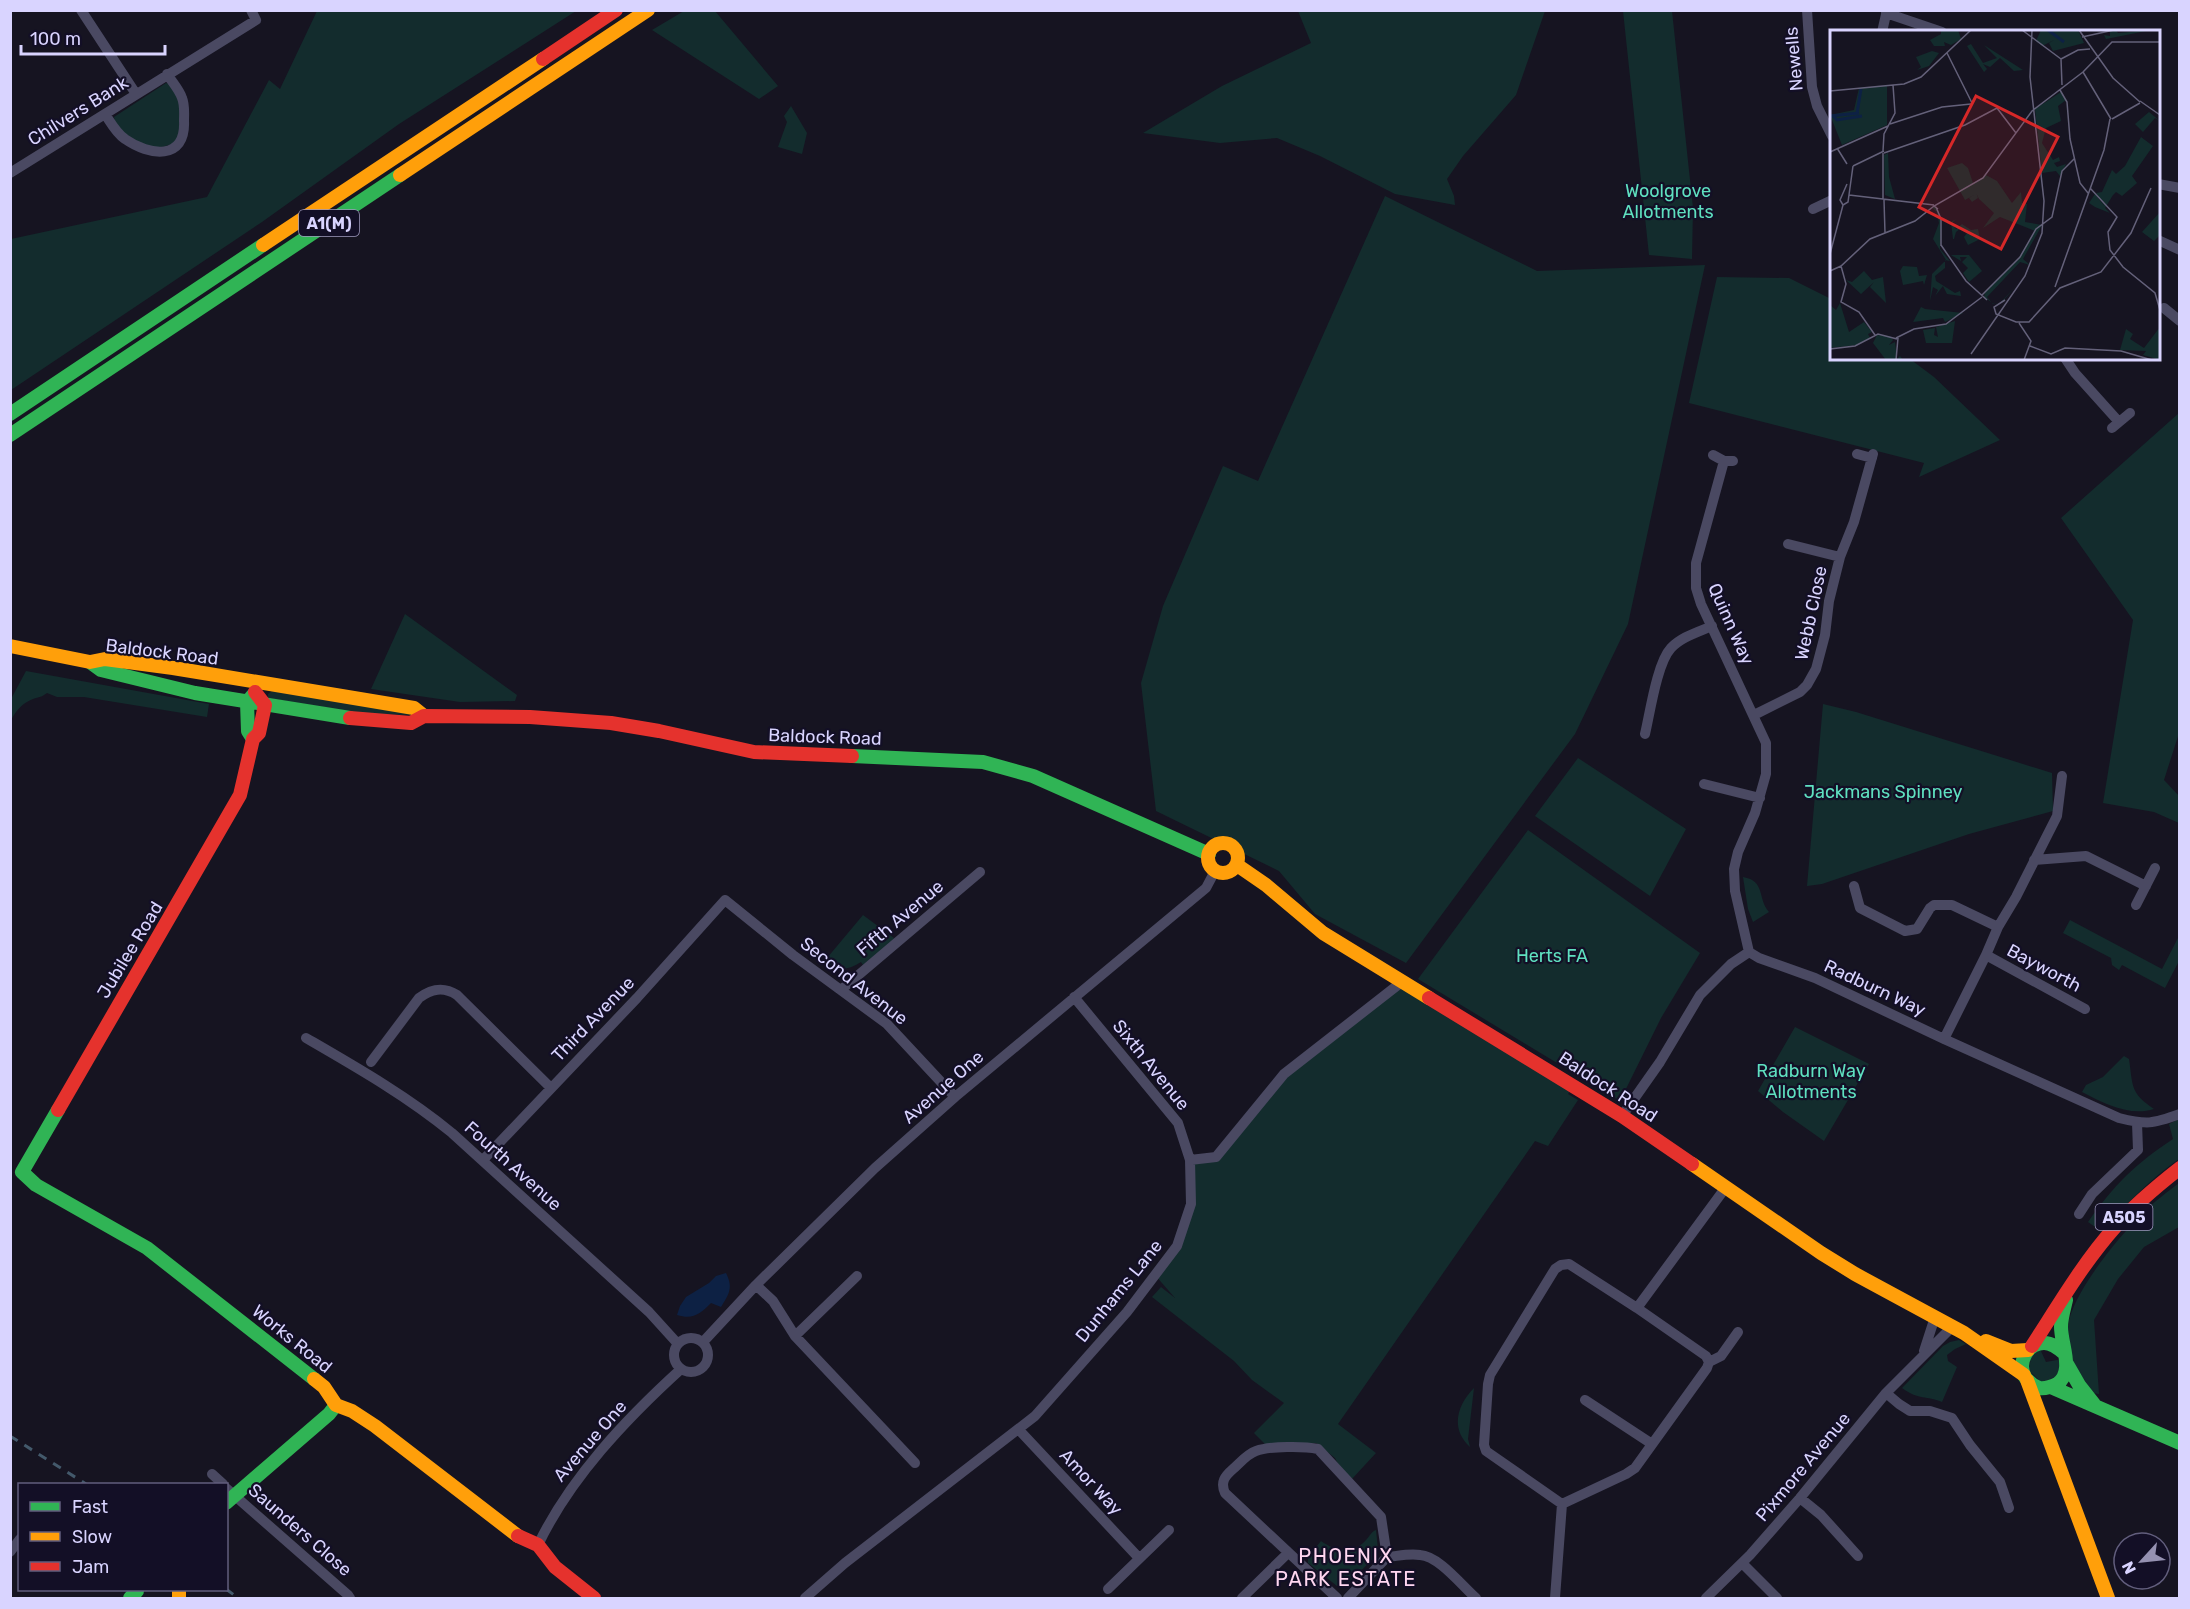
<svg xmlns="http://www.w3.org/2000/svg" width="2190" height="1609" font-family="Rubik,sans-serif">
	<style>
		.green { fill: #132c2d }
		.water { fill: #0d2144 }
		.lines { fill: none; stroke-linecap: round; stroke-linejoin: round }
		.street { stroke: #4a4962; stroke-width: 10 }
		.fast { stroke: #30b455; stroke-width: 14 }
		.slow { stroke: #ff9f0a; stroke-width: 14 }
		.jam { stroke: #e5322d; stroke-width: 14 }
		.rail { stroke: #43596b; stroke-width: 3; stroke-dasharray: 9 8; stroke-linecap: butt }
		.labels { text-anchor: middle; stroke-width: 4.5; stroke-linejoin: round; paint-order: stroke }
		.shield { fill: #130f26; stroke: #9e99be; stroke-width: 1.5 }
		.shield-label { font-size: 16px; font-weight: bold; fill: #d9d4ff }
		.street-label { font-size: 18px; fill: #d9d4ff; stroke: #130f26 }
		.park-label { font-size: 18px; fill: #5fe0c0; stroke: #130f26 }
		.neighbourhood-label { font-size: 20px; letter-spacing: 1.5px; fill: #ffd6f0; stroke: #130f26 }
		.inset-river { fill: none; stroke: #0d2144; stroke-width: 3 }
		.inset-road { fill: none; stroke: #64617a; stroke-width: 1.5 }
		.view { fill: #d62828; fill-opacity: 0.15; stroke: #d62828; stroke-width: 3 }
		.inset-edge { fill: none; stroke: #d9d4ff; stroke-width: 3 }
	</style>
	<rect width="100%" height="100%" fill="#161421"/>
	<path class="green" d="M317,11H576L399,124L262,222L11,390V239L207,197L269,80L280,89Z
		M684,11H715L778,86L759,99L652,30Z
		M1298,11H1545L1516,95L1463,156L1447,179L1454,196L1455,205L1395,194L1320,156L1277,138L1220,143L1143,133L1222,86L1311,43Z
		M1623,11H1672L1693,208L1692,259L1649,255Z
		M166,83L169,84C185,104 185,120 175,143L153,150C138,143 115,136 114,117Z
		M791,106L807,133L802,154L778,147L787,122L784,116Z
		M1385,196L1537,271L1705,265L1628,624L1575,734L1406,963L1315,914L1279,871L1156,811L1141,683L1163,606L1223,466L1258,481Z
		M1717,277L1789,278L1831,299L1832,358L1910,359L1934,377L2000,440L1919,477L1924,463L1689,403Z
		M2179,413L2180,730L2164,780L2179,796V823L2154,812L2103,803L2133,620L2061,518Z
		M405,614L517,695L515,701L460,702L371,689Z
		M26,671L209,704L207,717L84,697H57L47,693C42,697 39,697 33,699C22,703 16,711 11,720V699Z
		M272,691L411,713L412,715L365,714L268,698V694Z
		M1823,704L1856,712L2052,773L2053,811L1969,834L1822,884L1807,886Z
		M1578,758L1686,829L1650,896L1535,816Z
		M1528,830L1700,953L1661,1018L1620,1101L1418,979Z
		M1743,877C1766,881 1757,898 1769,912L1753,922L1748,909Z
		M863,915L894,938L893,941L863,965L861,962C848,971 836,971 822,964Z
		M2070,920L2162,969L2179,936V961L2165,988L2122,965L2119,970L2112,965L2111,958L2063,933Z
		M1396,985L1574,1086L1568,1094L1578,1100L1548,1146L1535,1141L1338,1424L1376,1453L1351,1480L1341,1470L1335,1458L1316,1443L1268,1447L1254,1433L1284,1403L1252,1380L1234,1361L1152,1297L1161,1287L1175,1298L1155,1275L1177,1246L1191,1204L1190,1160L1216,1157L1284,1074Z
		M1795,1027L1869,1064L1824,1141L1783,1112L1758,1091Z
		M2124,1056L2129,1059C2133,1086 2130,1093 2154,1109C2130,1117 2103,1103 2082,1092L2086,1085L2103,1077Z
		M2179,1119V1159C2150,1179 2126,1205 2101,1231L2088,1222C2114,1185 2135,1164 2173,1139L2169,1124Z
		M2179,1183V1227L2144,1247L2118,1279L2094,1320L2099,1394L2087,1392C2078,1376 2065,1344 2068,1326C2072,1293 2120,1235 2144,1212C2154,1202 2167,1192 2179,1183Z
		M1959,1340L1966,1344L1955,1349L1947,1355L1948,1361L1957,1367L1942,1402C1926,1395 1920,1401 1902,1388L1943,1346L1950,1342Z
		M2040,1349L2046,1362L2057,1360L2063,1361L2059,1375L2042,1383L2029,1370L2031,1357Z
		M1474,1388L1468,1439L1470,1447C1450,1429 1457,1405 1474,1388Z
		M1376,1530L1378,1550L1371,1561L1345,1586H1337L1308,1563V1557L1321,1541C1335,1551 1353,1555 1366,1540C1370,1536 1371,1532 1376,1530Z"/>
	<path class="water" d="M726,1273C733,1287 730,1293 721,1307L711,1303C700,1314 693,1320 677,1315L680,1306L686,1297L709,1283L716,1276Z"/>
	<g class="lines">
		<path class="street" d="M81,10L136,94
			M1807,10L1812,87L1817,106L1832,136
			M1886,13L1942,32
			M1882,32L1887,10
			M105,114C111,123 116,133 125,139C149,156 186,161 184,121C184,113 185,105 182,98C179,89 172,82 167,74
			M10,173L256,20L251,10
			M2158,184L2180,188
			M1813,209L1832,200
			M2158,240L2180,250
			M2164,308L2180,321
			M2065,358L2075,373L2119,422
			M2112,428L2130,413
			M1857,454L1872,458
			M1713,455L1724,461H1733
			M1724,461L1696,563V588L1701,604L1766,743V774L1755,813L1738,852L1734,869L1735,891L1749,952
			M1788,544L1840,557
			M1754,715L1800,692L1807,685L1816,669L1825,635L1829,601L1840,557L1854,522L1873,454
			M1645,734C1650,713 1657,663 1671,648C1681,637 1698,632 1712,626
			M1704,784L1760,798
			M2034,860L2086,856L2146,886
			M1854,886L1860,908L1905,931L1917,929L1930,908L1934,905H1952L1998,927
			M2136,905L2155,868
			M1986,955L2085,1009
			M842,989L980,872
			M306,1038C356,1067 407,1096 452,1133L649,1312L678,1344
			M1944,1039L1986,955L1998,927L2016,897L2057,816L2062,776
			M371,1062L419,998C431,989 443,986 457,995L551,1088
			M1622,1116L1660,1062L1700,995L1731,964L1749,952L1759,958L1815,978L1944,1039L2119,1118C2147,1125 2152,1124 2180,1114
			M483,1160L637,998L725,900L793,955L887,1024L955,1097
			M1190,1160L1216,1157L1284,1074L1403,981
			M2079,1214L2092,1194L2138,1150L2137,1123
			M756,1285L773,1301L795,1336L915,1463
			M795,1336L857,1276
			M674 1355a17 17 0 1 1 34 0a17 17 0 1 1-34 0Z
			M703,1342L756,1285L875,1168L955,1097L1206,888L1215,871
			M1924,1351L1935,1317
			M1709,1362L1721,1356L1738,1332
			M1886,1393L1899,1404L1910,1411H1930L1952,1418L1970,1445L2000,1482L2009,1508
			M1585,1400L1652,1444
			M1019,1430L1139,1558
			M212,1474L223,1484
			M226,1488L348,1595L350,1598
			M1800,1498L1821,1515L1858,1556
			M1562,1504L1626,1474L1635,1468L1707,1368L1709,1362L1706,1356L1637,1308
			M538,1545C570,1478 626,1419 681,1369
			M10,1552L20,1539
			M1742,1563L1777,1598
			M1108,1589L1169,1530
			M805,1598L845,1563L1035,1416L1127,1312L1177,1246L1191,1204L1190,1160L1178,1123L1074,997
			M1242,1598L1288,1553
			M1337,1598L1225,1493C1220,1482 1225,1476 1233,1469C1240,1463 1247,1454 1256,1451C1270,1446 1304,1446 1318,1449L1381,1517L1387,1557
			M1348,1598L1387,1557C1398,1556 1410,1553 1420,1555C1439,1556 1462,1586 1476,1598
			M1555,1598L1562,1504L1486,1451L1484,1445L1488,1384L1490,1375L1555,1269L1561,1265L1569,1264L1637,1308L1726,1187
			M1706,1598L1750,1555L1800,1498L1886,1393L1952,1327"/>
		<path class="fast" d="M10,414L263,245
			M10,435L400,175
			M90,662L101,670L195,693L350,718
			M253,695L247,702L248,731L253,739
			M852,756L983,762L1033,776L1209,854
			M58,1110L22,1172L36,1185L147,1248L314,1379
			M2064,1353C2058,1348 2052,1343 2044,1343C2027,1343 2017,1363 2025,1377C2028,1381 2034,1386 2039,1388C2046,1389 2051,1387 2057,1384C2075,1372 2061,1345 2061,1327C2061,1318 2064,1309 2066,1300
			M2067,1364L2079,1385L2094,1404
			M2051,1387L2180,1443
			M226,1503L329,1414L336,1405
			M130,1598L137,1591"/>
		<path class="slow" d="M400,175L648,10
			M263,245L543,59
			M10,646L90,662L105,659L173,668L414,708L424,716
			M1208 858a15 15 0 1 1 30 0a15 15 0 1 1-30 0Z
			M1237,865L1266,885L1323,933L1429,998
			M1692,1164L1821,1253L1855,1274L1964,1333L2024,1375
			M1986,1341L2011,1351L2028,1350
			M314,1379L324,1387L336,1405L352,1411L375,1426L518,1536
			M2027,1380L2108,1598
			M179,1590V1598"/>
		<path class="jam" d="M543,59L616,10
			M350,718L411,723L424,716L530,717L611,723L659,731L754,752L852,756
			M1429,998L1622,1116L1692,1164
			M58,1110L240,795L253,739L259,733L265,705L255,692
			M2032,1346C2058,1306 2083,1263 2115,1227C2134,1205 2157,1186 2180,1168
			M518,1536L538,1545L555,1567L594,1598"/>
		<path class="rail" d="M10,1436L86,1484
			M226,1589L238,1598"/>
	</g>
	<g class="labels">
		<g class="shield">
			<rect x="299" y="210" width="60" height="26" rx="4.5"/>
			<rect x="2095.5" y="1204" width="57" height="26" rx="4.5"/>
		</g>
		<g class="shield-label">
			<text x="329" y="229">A1(M)</text>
			<text x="2124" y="1223">A505</text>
		</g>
		<g class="street-label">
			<text transform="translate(1794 59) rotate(-95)" y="6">Newells</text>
			<text transform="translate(78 111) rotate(-32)" y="6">Chilvers Bank</text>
			<text transform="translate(1811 613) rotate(-78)" y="6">Webb Close</text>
			<text transform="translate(1731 624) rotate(66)" y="6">Quinn Way</text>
			<text transform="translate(162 652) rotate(7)" y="6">Baldock Road</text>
			<text transform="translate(825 737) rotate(2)" y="6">Baldock Road</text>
			<text transform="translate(900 918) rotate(-40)" y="6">Fifth Avenue</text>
			<text transform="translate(130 950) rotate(-59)" y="6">Jubilee Road</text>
			<text transform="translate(2044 968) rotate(28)" y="6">Bayworth</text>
			<text transform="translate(854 981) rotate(38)" y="6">Second Avenue</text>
			<text transform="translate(1875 988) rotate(25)" y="6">Radburn Way</text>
			<text transform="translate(593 1019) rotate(-46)" y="6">Third Avenue</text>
			<text transform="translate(1151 1065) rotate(51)" y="6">Sixth Avenue</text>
			<text transform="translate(943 1087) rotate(-41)" y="6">Avenue One</text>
			<text transform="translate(1608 1087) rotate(33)" y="6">Baldock Road</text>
			<text transform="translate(513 1166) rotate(42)" y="6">Fourth Avenue</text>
			<text transform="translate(1119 1291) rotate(-51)" y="6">Dunhams Lane</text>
			<text transform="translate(292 1339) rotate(39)" y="6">Works Road</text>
			<text transform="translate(590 1441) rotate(-49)" y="6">Avenue One</text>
			<text transform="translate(1803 1467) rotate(-50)" y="6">Pixmore Avenue</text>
			<text transform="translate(1091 1482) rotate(47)" y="6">Amor Way</text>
			<text transform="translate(300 1530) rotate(41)" y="6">Saunders Close</text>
		</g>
		<g class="park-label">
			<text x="1668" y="197">Woolgrove<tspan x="1668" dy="21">Allotments</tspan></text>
			<text x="1883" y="798">Jackmans Spinney</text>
			<text x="1552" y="962">Herts FA</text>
			<text x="1811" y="1077">Radburn Way<tspan x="1811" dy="21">Allotments</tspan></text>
		</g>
		<g class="neighbourhood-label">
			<text x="1346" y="1563">PHOENIX<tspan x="1346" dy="23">PARK ESTATE</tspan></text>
		</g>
	</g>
	<g transform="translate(1830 30)">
		<rect width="330" height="330" fill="#161421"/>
		<path d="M111,0H128L131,9L121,15L114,12L115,16H104L100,10L111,4ZM211,0H248L254,13L223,21L219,13L224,10L212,16L206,11ZM286,0L288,3L321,0L276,9L274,5L280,6V1ZM141,14L153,33L167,28L154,15L193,40L184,41L170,28L160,37L153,34L157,39L154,42L137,16ZM102,21L109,23L99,36L87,40L91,37L86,27ZM57,56V95L12,115L0,85L24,80L29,58ZM231,62L236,70L228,76L231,91L216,98L212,113L223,130L229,127L230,131L224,133L227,137L236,134L230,146L226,141L212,143L205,79ZM319,82L330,91L325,88L313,102L305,94ZM311,107L323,116L302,146L307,153L292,166L286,162L283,165L275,178L280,183L265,177L259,173L265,164L275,177L266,163L272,162L282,140L286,144L295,136ZM58,123L59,147L65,169L55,165L54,125ZM132,133L138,138L148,168L142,172L139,168L144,165L135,170L117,138ZM156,145L167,151L182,173L191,162L192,173L197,174L195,192L212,195L193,229L200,235L190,232L157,267L163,274L170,273L187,255L171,273L164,274L154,267L155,262L187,231L205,201L170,187L153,198L164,183L149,169L142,154ZM105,175L111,190L110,219L120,231L115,230V238L105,246L106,251L125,263L130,261L131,266L117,264L113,256L105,266L108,260L103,257L100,271L102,244L116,230L103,209L109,193L107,182L102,178ZM330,182V205L324,211L312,202ZM126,189L122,193L126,199L132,194L141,200L148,199L150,209L138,215L134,207L137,203L131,198L126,202L124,209H123L121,192ZM121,225H139L152,241L139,252L133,243L138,238L132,232L137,227H130L131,231ZM73,236L87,237L89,246L97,245L94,255L93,251L73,255L70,241ZM34,241L42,250L53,247L56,273L40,257L44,252L31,264L16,250L22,252ZM10,273L19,302L34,292L42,302L38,304L40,308L28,315L0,318V275L6,280ZM91,277L95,279L133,283L115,292L113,288L83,292ZM125,291L122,313H96L93,300L105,298L104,305L108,307L106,297ZM330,297V330L313,325L316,321L290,320L296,299L303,304L300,309L314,318ZM47,305L60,306L63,310L59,315L65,312L67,329L70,326L73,330H56L43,313Z" fill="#132c2d"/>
		<path class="inset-river" d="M218,0L234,12M27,83L31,59M0,86L29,83M3,86L7,90L32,86"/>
		<path class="inset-road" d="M192,0L231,29M249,0L283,48L310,72M252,7L284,0M117,23L142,73M231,29L248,20L260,19M231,29L232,55M253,42L282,12H330M253,42L281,89M230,60L237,72L240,109L250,153L258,163M0,61L74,54L91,47L141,0M310,71L330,85M282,89L310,73M60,94L112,77L141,74M7,118L17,134M53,121L54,104L65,83L63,55M0,122L58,96M53,123V169L104,175M54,123L135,95L167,78L186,103M23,136L54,121M260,158L287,187L278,202L280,220L293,237L325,263L330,280M19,165L53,169M54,170L55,203M13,175L10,170L17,154M106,177L111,189V216M108,179L104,176L153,148L202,81L253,42M111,215L136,251L157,270M0,224L13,175L18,172L23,136M11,236L16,254L11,272L29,282L45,305M0,241L11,236L40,209L85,191L104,176M225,257L274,120L280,89M152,265L190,227L206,199L222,187L232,141L244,129M175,270L164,277L166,284L186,292H199L230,258L271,242L301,203L321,158M189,293L201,311L194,330M66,308L84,299L116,294L152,267M200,316L221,324L235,318L291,321L322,330M0,319L25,316L48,304L67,309M141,324L195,246L212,203L214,171L200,47L202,0M66,330L68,308"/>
		<path class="view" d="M146,66L228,107L171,219L89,177Z"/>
		<rect width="330" height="330" class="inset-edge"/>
	</g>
	<rect width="2190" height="1609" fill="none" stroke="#d9d4ff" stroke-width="24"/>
	<rect x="18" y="1483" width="210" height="108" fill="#130f26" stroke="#625e7d" stroke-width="1.5"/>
	<rect x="30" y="1502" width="30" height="9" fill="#30b455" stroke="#625e7d" stroke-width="1.5"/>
	<text x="72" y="1513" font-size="18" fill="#d9d4ff">Fast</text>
	<rect x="30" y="1532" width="30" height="9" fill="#ff9f0a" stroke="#625e7d" stroke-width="1.5"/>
	<text x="72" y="1543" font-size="18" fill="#d9d4ff">Slow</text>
	<rect x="30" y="1562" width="30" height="9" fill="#e5322d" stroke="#625e7d" stroke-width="1.5"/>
	<text x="72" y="1573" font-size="18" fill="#d9d4ff">Jam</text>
	<g transform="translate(2142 1561) rotate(243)"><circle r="28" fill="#130f26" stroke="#625e7d" stroke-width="1.5"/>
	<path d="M0-4.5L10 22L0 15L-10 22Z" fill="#9591b1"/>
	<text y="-9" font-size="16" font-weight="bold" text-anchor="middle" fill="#d9d4ff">N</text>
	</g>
	<path d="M21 45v9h144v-9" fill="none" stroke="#d9d4ff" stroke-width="3"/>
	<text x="30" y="45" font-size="18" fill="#d9d4ff" stroke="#130f26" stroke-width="4.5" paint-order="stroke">100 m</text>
</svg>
